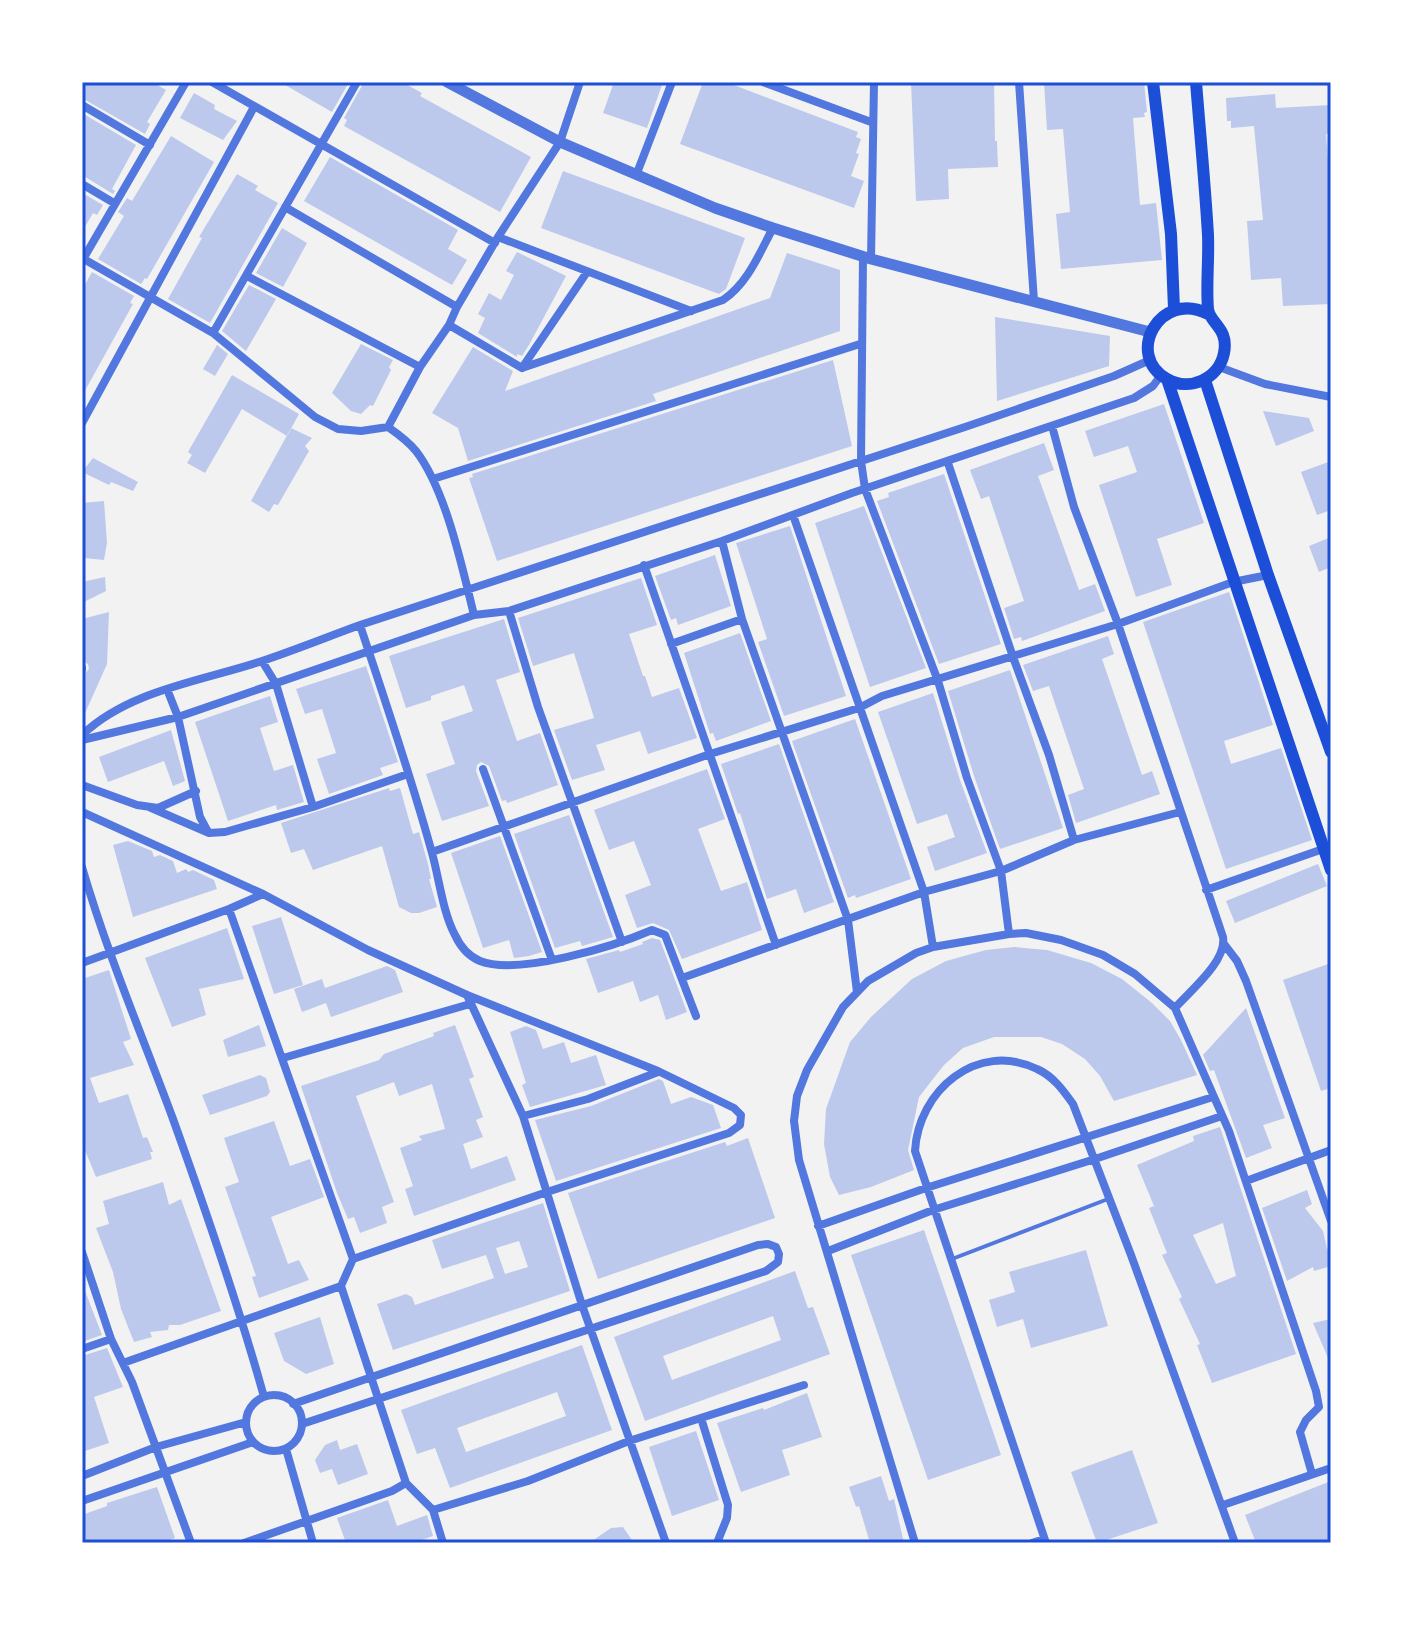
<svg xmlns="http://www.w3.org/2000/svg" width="1413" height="1625" font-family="Arial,sans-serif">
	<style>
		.building { fill: #bdc9ec; fill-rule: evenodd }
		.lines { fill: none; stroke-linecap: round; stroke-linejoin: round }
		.service { stroke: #5277de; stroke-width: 4 }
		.minor { stroke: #5277de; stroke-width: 8 }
		.tertiary { stroke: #5277de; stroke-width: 11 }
		.secondary { stroke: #1d4ed8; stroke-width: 12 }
		.neatline { fill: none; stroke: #1d4ed8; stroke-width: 3 }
	</style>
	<rect width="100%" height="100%" fill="#f2f2f2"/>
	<path class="building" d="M82,82H152L166,90L147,122L150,124L145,134L82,98Z
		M280,82H349L332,112Z
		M364,82H402L422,93L420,96L531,157L500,212L344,126L347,120L344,118Z
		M614,82H663L647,128L603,113Z
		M703,82H726L858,132L856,137L861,139L856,153L859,154L851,176L864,181L854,208L680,144Z
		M911,82H994L995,141H997L998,167L948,169L949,199L916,201Z
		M1044,82H1144L1147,112L1144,113L1145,117L1133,118L1140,205L1156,203L1162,260L1061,269L1056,214L1070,212L1063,129L1047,130Z
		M194,93L215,105L214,109L237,121L223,140L180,118Z
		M1275,94L1276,108L1331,105L1330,133L1326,134L1331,198V304L1283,306L1281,278L1251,280L1247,221L1263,220L1254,126L1231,128V121H1227L1226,98Z
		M82,113L136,145L112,189L115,191L113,194L82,175Z
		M171,136L214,162L147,279L145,278L141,284L98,259L124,216L118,212L127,198L132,201Z
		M330,157L458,230L448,249L467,260L452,285L304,201Z
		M563,171L745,238L726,289L719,294L541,228Z
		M237,174L258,186L255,190L278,203L210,323L168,299L202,238L199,237Z
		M86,195L103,205L97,215L93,213L82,232V202Z
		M282,228L307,243L283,287L256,273Z
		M517,252L566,276L529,345L522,356L517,354V357L478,333L485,318L478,314L489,293L501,300L514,275L506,271Z
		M787,253L840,270V331L653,394L656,401L468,461L458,428L432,413L473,347L513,371L505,391L770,298Z
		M92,272L134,296L130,303L133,304L82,396V290Z
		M249,285L276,299L246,351L222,331Z
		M995,317L1110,336L1109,366L997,401Z
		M361,344L393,360L389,367L391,370L373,406L370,405L361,414L351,411L332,393Z
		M217,345L228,354L215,376L203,369Z
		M833,360L852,446L497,561L469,478L473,477L472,474Z
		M232,375L299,414L287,436L242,409L205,473L187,463L192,455L188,452Z
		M1164,404L1204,523L1157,539L1172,585L1136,597L1099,485L1137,472L1128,446L1094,457L1085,431Z
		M1263,411L1309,418L1314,431L1276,446Z
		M291,428L312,438L305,446L309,451L278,505L274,504L269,512L251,501Z
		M1044,443L1054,470L1038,476L1079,590L1095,584L1105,611L1022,641L1021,637L1014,639L1004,608L1024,601L989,496L981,499L970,470Z
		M93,458L138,482L133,491L111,482L109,485L82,472Z
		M1331,461V510L1317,515L1301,472Z
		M944,474L1001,644L939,664L877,501L889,497L888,493Z
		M104,501L107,543L104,560L84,558L82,503Z
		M864,506L926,668L870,687L815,523Z
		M790,526L846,696L784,716L758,642L767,639L736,543Z
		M1331,537V567L1319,572L1309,546Z
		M715,555L731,606L678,625L676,618L671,620L655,576Z
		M105,577L106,591L82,603V582Z
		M641,578L657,625L629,634L643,676H645L652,697L679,688L697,738L648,754L640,731L596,745L605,770L572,780L554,730L594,718L587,695L574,653L533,666L518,618Z
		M1229,592L1273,725L1224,741L1231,764L1281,748L1312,840L1226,869L1143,622Z
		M109,612L107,664L82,720V676L89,669L88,664L82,661V619Z
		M504,619L520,672L496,680L517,741L540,733L558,785L507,803L506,800L502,801L489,766L481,762L477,765L476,771L489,806L442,821L426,774L455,764L441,722L473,711L464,685L431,696V700L406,708L389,656Z
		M740,633L771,721L716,741L713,733L710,734L684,653Z
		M1108,636L1114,654L1102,659L1142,775L1152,771L1160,794L1076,823L1068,795L1084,789L1049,686L1033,691L1023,665Z
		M366,666L398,762L380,768L383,775L329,794L317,759L336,753L322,709L305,714L296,689Z
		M1010,670L1063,828L1000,849L974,776L948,691Z
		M933,693L960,780L987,853L935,871L927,847L955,837L947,814L917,824L878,712Z
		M270,696L278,722L260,728L274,771L293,765L304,802L277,810L276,805L228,821L195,722Z
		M855,719L911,879L856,898L855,895L848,898L792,741Z
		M171,730L185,781L173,786L164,761L108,782L99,757Z
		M779,744L834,902L804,913L796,889L767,899L740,813L738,814L721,764Z
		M707,769L725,819L698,829L721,891L747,882L762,930L682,959L669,930L653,923L637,928L625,895L651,885L634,841L609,850L594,810Z
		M389,788L390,791L400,788L413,834L419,832L428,864L431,879H429L437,907L419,913H411L399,907L382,846L313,870L304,849L291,853L281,823Z
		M569,815L613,937L582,946L580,941L555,948L514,834Z
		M500,836L542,952L529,956L514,958L509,940L483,948L451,853Z
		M128,841L152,851L154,857L160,855L173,861L177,873L186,869L188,872L193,870L214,880L217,889L133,917L113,845Z
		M1318,864L1327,886L1235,923L1226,901Z
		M281,917L303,985L274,994L252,926Z
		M227,928L244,979L199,989L206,1015L172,1027L145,958Z
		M652,938L660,940L687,1012L666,1020L658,995L640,1002L633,981L598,993L586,959L619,950L620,952L643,944L642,942Z
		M1014,947L1047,950L1091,963L1122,979L1152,1003L1170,1021L1181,1040L1197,1075L1114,1101L1100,1076L1085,1059L1062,1044L1041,1037H994L963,1048L944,1065L919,1097L908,1150L914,1170L871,1187L839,1195L830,1177L824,1144L826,1109L850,1042L871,1017L912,979L946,961L986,950Z
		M1331,963V1088L1321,1091L1283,980Z
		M387,966L395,970L403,992L331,1017L326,1003L302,1012L294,989L322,979L325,988Z
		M109,970L131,1039L123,1042L134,1065L90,1078L99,1103L128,1094L143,1138L147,1137L153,1152H150L152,1159L96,1177L82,1143V979Z
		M1246,1008L1285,1118L1263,1125L1272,1148L1246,1158L1214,1070L1210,1071L1203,1055Z
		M259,1025L266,1046L228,1057L223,1040Z
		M455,1025L474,1077L469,1079L483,1117L476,1120L483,1137L463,1144L471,1169L507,1156L516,1180L414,1216L405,1189L413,1186L400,1148L422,1140L419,1136L445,1129L432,1084L399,1096L394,1082L356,1096L394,1202L382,1207L387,1223L360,1233L354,1217L348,1219L337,1193L301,1086L379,1060L384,1054L434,1036L433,1033Z
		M526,1026L536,1030L543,1049L564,1042L571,1063L596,1055L606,1085L530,1107L522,1085L526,1083L510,1032Z
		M260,1075L266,1078L270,1092L267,1096L210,1115L202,1095Z
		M659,1079L663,1081L671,1104L691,1097L713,1105L721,1128L556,1181L535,1120L591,1106Z
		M274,1121L290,1166L310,1159L324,1197L271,1217L288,1264L299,1260L309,1280L259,1298L252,1277L256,1276L225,1187L239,1182L224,1138Z
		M1220,1127L1296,1354L1212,1383L1197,1345L1200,1344L1179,1299L1182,1297L1162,1255L1167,1253L1149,1208L1154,1206L1137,1165L1194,1141L1193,1136ZM1223,1223L1236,1276L1216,1284L1193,1235Z
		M748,1138L775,1218L598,1279L568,1193L725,1142L727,1146Z
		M163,1182L169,1205L181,1199L221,1311L180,1325H169L168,1330L150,1332L152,1337L134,1342L121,1309L113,1272L96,1228L109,1224L103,1201Z
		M1307,1190L1312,1204L1305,1208L1323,1231L1327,1249L1331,1247V1266L1314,1271L1313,1267L1287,1281L1262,1208Z
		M543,1203L570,1291L393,1350L377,1304L406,1294L412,1297L415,1305L494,1278L486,1255L442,1269L432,1240ZM519,1241L528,1267L505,1274L496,1248Z
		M924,1230L1001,1455L928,1480L851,1255Z
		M1086,1250L1108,1326L1031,1348L1023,1319L997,1327L989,1300L1015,1292L1009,1272Z
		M795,1271L808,1308L813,1307L830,1354L645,1421L614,1337ZM773,1316L781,1340L672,1380L663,1356Z
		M82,1283L102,1335L82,1342Z
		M320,1317L334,1364L306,1374L284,1361L274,1333Z
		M1331,1319V1365L1313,1323Z
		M582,1345L612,1430L450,1488L435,1448L417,1454L401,1410ZM557,1392L566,1416L466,1452L457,1428Z
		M107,1348L123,1387L94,1397L109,1443L82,1452V1356Z
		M807,1393L822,1437L782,1450L790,1475L741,1492L717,1423L763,1408L764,1410Z
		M696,1431L719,1500L672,1516L649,1447Z
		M337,1440L340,1450L357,1444L368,1474L338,1485L332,1469L320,1473L315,1460L325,1445Z
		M1132,1450L1158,1523L1097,1543L1071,1472Z
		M881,1476L889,1501L894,1499L904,1543H870L859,1506L856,1507L849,1487Z
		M1331,1481V1539L1321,1543H1256L1245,1515Z
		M157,1487L175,1538L160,1543H82V1515L107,1506V1503Z
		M388,1500L397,1526L427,1515L433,1536L413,1543H346L337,1518Z
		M623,1527L634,1543H589L611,1528Z"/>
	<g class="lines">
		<path class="service" d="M952,1259L1108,1199"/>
		<path class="minor" d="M212,82L495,243
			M763,82L871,122
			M1019,82L1034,301
			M82,105L150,145
			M637,173L672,82
			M82,184L114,203
			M285,207L457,307
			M498,237L691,311
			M863,256L861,461L865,489L938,681L967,778L1001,871L1009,934
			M82,258L213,333L315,417L338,429L361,431L388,427C398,434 408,441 416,451C446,490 462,567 474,615
			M871,259L874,82
			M82,261L186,82
			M247,276L420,367
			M449,325L522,368L723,300C748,283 759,254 773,228
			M213,333L357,82
			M1219,367L1265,384L1331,397
			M522,368L587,272
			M82,423L254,107
			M1052,426L1074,507L1118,624L1223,937C1227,961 1191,990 1175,1008
			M388,427L420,367L449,325L457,307L498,237L560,142L580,82
			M948,463L1013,657L1049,755L1074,840
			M433,479L860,344
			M793,515L924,892L933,947
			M722,541L742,619L848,920L857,992
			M644,565L776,945
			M509,611L538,707L622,942
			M360,625C385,701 411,776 432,853C439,878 443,913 455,935C460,946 468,956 480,961C518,976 615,946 652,930L665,935L696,1016
			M671,644L742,619
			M262,661L276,684L313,807
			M82,669V668
			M167,689L178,717L200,817L208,832
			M82,735C129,690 202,681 262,661C295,650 327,637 360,625L965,427L1114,376L1150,360
			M82,740L178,717L474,615L509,611L722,541L852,493L1134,398L1153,386L1161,375
			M483,769L552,960
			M82,785L137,805L158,808L196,791
			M149,807L209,833L225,832L313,807L408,774
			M82,812L263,894L368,950L467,995L658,1071L734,1108L741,1115L740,1125L729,1133L547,1192L353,1259
			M432,852L710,754L859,708L882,696L1118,624L1233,582L1268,575
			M82,867C107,953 142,1035 173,1119C206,1211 238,1303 264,1397
			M1206,890L1323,849
			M229,909L353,1259L341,1286L406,1483
			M1224,944L1237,961L1246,981L1331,1221
			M82,963L229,909L263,894
			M682,978L924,892L1001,871L1074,840L1180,812
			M467,995L523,1116L582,1305L666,1543
			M283,1058L470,1004
			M523,1116L588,1099L658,1072
			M1246,1181L1331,1150
			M818,1226L926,1188L1213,1097
			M828,1251L933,1210L1095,1159L1222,1116
			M82,1252L111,1339L132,1382L191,1543
			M82,1349L111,1339
			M123,1363L341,1286
			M246 1423a28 28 0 1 1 56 0a28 28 0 1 1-56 0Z
			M293,1404L758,1245L768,1244L776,1247L779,1254L778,1262L766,1271L302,1424
			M701,1418L728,1505L727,1518L717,1543
			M286,1449L313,1543
			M82,1476L156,1447L246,1422
			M82,1501L253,1442
			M1223,1505L1331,1468
			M433,1510L443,1543
			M244,1543L392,1491L406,1483L433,1510L528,1481L629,1441L804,1385
			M915,1543L799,1160L794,1121L797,1096L807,1070L843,1007L868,981L916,953L933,947L1009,934L1026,933L1061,940L1103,955L1135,974L1175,1008L1229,1131L1316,1391L1319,1407L1306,1420L1300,1432L1312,1474
			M1032,1543L1044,1539
			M1046,1543L915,1151C918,1091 977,1040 1037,1069C1053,1076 1063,1090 1073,1104L1131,1255L1235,1543"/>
		<path class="tertiary" d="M447,82L560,142L715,208L773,228L871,259L1150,332"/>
		<path class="secondary" d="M1153,82L1171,234L1174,309
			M1196,82C1200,133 1205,184 1208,235C1209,260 1206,285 1208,309C1210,324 1229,328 1224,353C1219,379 1189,392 1167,379C1124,355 1160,289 1208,314
			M1167,379L1331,870
			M1205,380L1268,575L1331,752"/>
	</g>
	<rect width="1413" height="1625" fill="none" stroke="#ffffff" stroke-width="168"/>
	<rect x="84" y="84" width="1245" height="1457" class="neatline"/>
</svg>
